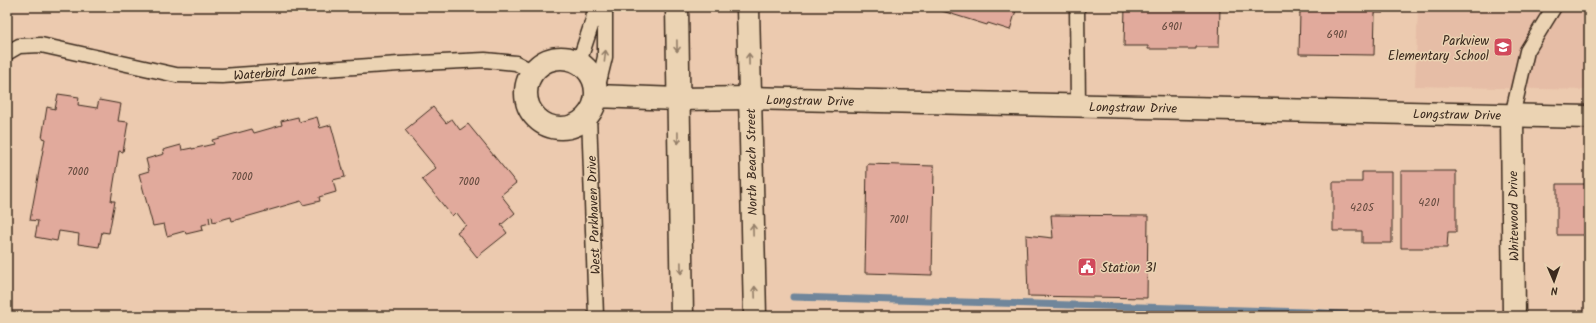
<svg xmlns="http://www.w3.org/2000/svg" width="1596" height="323" font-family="Kalam,sans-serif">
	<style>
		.built { fill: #e6bda6 }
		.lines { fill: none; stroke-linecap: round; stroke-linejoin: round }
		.stream { stroke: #6f869b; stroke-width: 7 }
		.building { fill: #e1aa9c; stroke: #3b2a1e }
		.service-casing { stroke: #3b2a1e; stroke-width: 17 }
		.minor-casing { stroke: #3b2a1e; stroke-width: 25 }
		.tertiary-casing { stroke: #3b2a1e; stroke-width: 25 }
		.secondary-casing { stroke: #3b2a1e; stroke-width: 25 }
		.service { stroke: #ebd3b3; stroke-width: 14 }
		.minor { stroke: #ebd3b3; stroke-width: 22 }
		.tertiary { stroke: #ebd3b3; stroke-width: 22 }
		.secondary { stroke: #ebd3b3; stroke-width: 22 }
		.oneway { stroke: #937e68 }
		.labels { text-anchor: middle; stroke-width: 3; stroke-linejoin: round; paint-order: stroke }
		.number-label { font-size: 11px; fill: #644a3e }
		.poi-label { font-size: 13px; fill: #3b2a1e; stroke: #ebd3b3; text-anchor: end }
		.street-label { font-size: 13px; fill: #3b2a1e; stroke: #ebd3b3 }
	</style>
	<rect width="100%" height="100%" fill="#eccaaf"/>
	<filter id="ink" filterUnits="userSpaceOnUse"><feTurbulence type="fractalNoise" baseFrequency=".025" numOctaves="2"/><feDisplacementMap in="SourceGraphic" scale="8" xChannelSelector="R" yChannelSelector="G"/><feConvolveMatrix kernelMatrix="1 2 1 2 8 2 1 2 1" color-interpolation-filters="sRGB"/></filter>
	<g filter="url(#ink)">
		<path class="built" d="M1418,7H1589V90L1415,86Z"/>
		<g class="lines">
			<path class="stream" d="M793,297L1307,312L1372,316"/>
		</g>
		<path class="building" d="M943,7H1017L1010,30L988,23L987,25L942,11Z
			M1125,7H1220L1219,47H1196V49H1148V46H1124Z
			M1291,7H1383V13H1375L1374,55L1299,54L1300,12H1291Z
			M58,94L79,97L78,105L97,108L99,100L121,104L118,121L128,122L123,152L119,151L111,201H115L109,233L102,232L99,247L78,244L79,234L59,231L57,241L35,237L38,221L30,220L45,139L42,138L47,107L55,109Z
			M433,107L446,123L452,119L460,130L468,124L516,183L501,195L515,213L501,225L507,233L477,257L457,232L466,225L456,212L452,216L422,179L436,168L405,130Z
			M298,117L299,122L317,117L320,128L331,125L345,177L333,180L336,192L319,197L320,201L303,205L301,201L232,221L231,217L213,222L212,216L209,217L210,223L202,225L203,230L186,234L185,231L167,236L164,224L153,226L139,174L149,171L146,159L164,154L163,150L181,145L182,150L192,148V149L214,144L212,140L252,129L254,133L282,125L281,121Z
			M867,164L934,166L932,275L865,273Z
			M1401,171H1456V232H1448L1447,248H1401Z
			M1362,172H1392V243H1362V231H1333V182H1362Z
			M1586,176H1589V247H1585V235H1557V184H1586Z
			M1051,215L1148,216L1147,298L1028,296L1026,235L1053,238Z"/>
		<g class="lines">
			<g class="service-casing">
				<path id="service" d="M1077,7L1078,106
					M7,53L19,46L41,45L176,75L222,76L399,64L485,60L516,63L533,72
					M579,62L593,20L595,7
					M596,94L605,57V7
					M589,115L596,316
					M1512,116L1527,51L1554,7"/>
			</g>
			<g class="minor-casing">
				<path id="minor" d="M526 93a35 35 0 1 1 70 0a35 35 0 1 1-70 0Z
					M596,96L678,99L750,98
					M1512,116L1514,316"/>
			</g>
			<g class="tertiary-casing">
				<path id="tertiary" d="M750,98L1589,117"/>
			</g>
			<g class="secondary-casing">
				<path id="secondary" d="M677,7L682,316
					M748,7L755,316"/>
			</g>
			<use href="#service" class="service"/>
			<use href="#minor" class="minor"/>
			<use href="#tertiary" class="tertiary"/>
			<use href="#secondary" class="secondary"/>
		</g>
		<defs><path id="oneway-shaft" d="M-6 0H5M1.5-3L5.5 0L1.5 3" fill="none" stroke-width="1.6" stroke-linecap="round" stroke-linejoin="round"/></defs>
		<g class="oneway">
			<use href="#oneway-shaft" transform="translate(677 46) rotate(89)"/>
			<use href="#oneway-shaft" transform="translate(605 56) rotate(-84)"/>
			<use href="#oneway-shaft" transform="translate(749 59) rotate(-91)"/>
			<use href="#oneway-shaft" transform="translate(678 138) rotate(89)"/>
			<use href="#oneway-shaft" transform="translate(753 230) rotate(-91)"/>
			<use href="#oneway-shaft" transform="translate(681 268) rotate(89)"/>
			<use href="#oneway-shaft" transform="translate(755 292) rotate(-92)"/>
		</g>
	</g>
	<defs>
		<g id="school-square" transform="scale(1)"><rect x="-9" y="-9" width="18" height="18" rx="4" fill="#d1495b" stroke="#ebd3b3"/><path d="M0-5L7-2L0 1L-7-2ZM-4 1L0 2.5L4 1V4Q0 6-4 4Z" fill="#fff"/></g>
		<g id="civic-square" transform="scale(1)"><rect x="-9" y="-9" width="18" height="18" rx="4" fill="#d1495b" stroke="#ebd3b3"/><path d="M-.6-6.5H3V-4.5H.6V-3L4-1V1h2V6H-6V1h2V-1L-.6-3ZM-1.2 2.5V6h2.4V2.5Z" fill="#fff"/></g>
	</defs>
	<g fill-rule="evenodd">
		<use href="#school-square" x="1503" y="47"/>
		<use href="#civic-square" x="1087" y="267"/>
	</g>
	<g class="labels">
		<g class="number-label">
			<text x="1172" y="30">6901</text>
			<text x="1337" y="38">6901</text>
			<text x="78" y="175">7000</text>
			<text x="242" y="180">7000</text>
			<text x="469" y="185">7000</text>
			<text x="1429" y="206">4201</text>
			<text x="1362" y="211">4205</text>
			<text x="899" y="223">7001</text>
		</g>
		<g class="poi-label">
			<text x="1489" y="45">Parkview<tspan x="1489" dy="15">Elementary School</tspan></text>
			<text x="1101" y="272" text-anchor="start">Station 31</text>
		</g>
		<g class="street-label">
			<text transform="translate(275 72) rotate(-4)" y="5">Waterbird Lane</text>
			<text transform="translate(810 100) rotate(1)" y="5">Longstraw Drive</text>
			<text transform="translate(1133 107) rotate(1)" y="5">Longstraw Drive</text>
			<text transform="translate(1457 114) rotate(1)" y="5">Longstraw Drive</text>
			<text transform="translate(751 162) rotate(-91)" y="5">North Beach Street</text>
			<text transform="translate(593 215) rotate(-92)" y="5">West Parkhaven Drive</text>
			<text transform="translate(1513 216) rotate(-91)" y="5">Whitewood Drive</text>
		</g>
	</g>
	<rect width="1596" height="323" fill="none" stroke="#ebd3b3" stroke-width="24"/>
	<rect x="12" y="12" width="1572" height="299" fill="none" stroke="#3b2a1e" stroke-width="1.5" filter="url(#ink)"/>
	<g transform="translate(1554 281) rotate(178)" stroke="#ebd3b3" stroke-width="3" paint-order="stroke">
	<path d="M0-3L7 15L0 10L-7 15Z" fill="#3b2a1e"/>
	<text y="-6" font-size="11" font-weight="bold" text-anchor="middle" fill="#3b2a1e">N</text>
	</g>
</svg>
